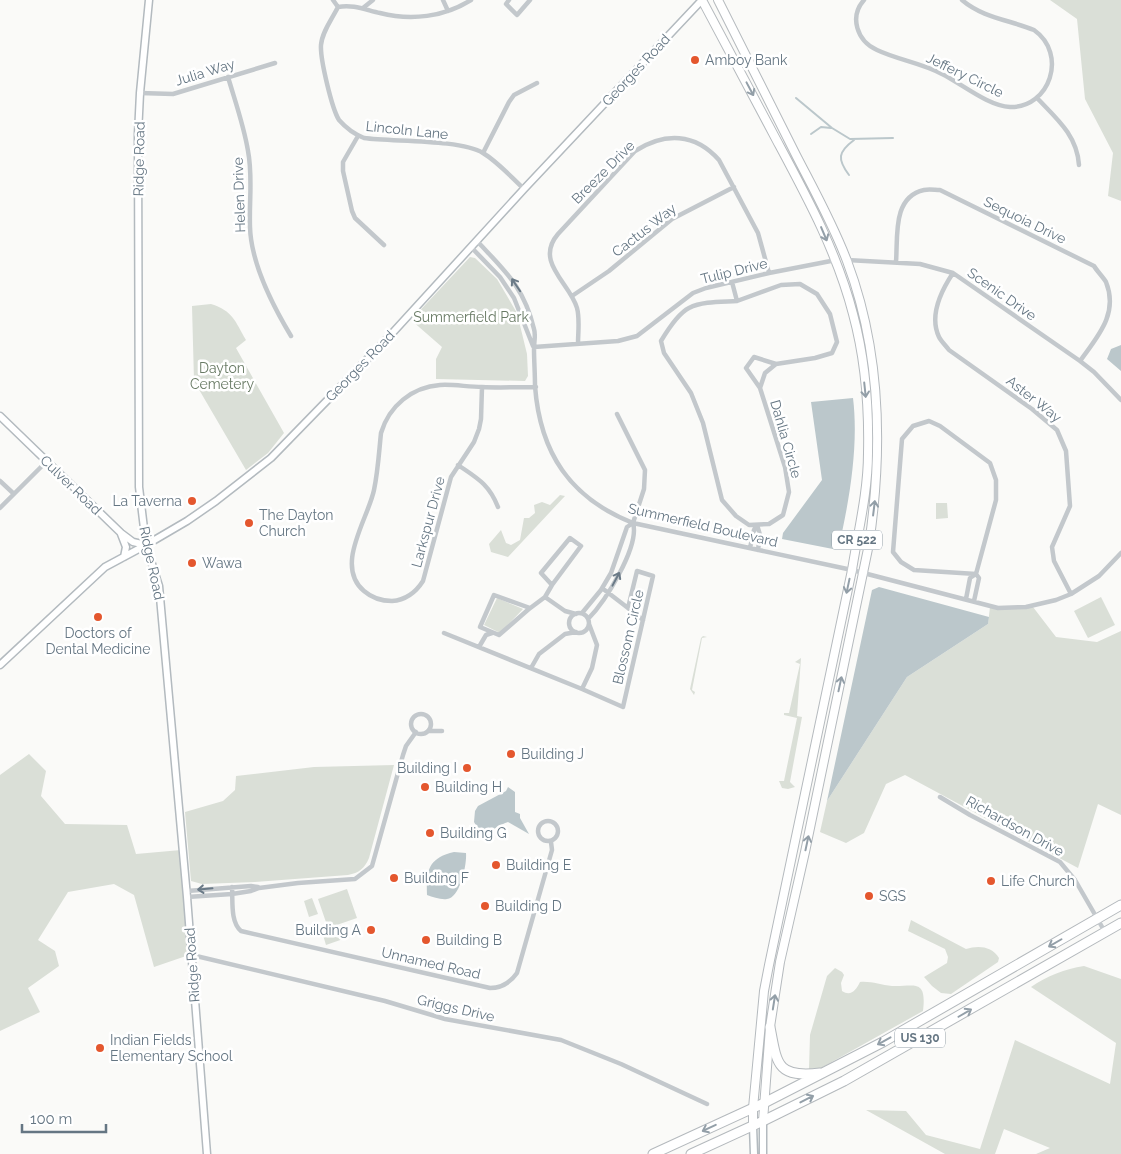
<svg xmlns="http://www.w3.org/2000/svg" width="1121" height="1154" font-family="Raleway,sans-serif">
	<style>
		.green { fill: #dadfd7 }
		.water { fill: #bbc7cb }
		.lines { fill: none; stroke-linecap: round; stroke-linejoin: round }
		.stream { stroke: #bbc7cb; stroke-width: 2 }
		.secondary-casing { stroke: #b3babf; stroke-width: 9 }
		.primary-casing { stroke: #b5babe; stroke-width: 10 }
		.highway-casing { stroke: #b4b9bd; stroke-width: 11 }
		.street { stroke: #c3c8cc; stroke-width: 4.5 }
		.secondary { stroke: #fff; stroke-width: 6 }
		.primary { stroke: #fff; stroke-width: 8 }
		.highway { stroke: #fff; stroke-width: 9 }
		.oneway { stroke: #939fa8 }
		.oneway2 { stroke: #6a7a87 }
		.poi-dot { fill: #e4572e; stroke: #fff; stroke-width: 2 }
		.labels { text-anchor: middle; stroke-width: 5; stroke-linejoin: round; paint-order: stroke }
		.shield { fill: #fff; stroke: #939fa8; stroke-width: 1 }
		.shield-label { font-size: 12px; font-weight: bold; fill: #657683 }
		.poi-label { font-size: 14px; fill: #657683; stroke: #fff; text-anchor: start }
		.street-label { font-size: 14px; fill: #657683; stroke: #fff }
		.park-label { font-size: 14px; fill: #687a64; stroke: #fff }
	</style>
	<rect width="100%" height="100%" fill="#fafaf8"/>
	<path class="green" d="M1050,0H1121V201L1108,196L1113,153L1085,99L1077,19Z
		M470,257L475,258L497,279L517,313L527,354L528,376L525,381L436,379V359L442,347L411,320Z
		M211,304C233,311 235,321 246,340L236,348L284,433L268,453L246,470L194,381L192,306Z
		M560,495L565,496L508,557L491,552L489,544L501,530L506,543L511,545L520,540L524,518H529L535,513L534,505L542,502L550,505Z
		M936,503H947L948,518L936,519Z
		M1101,597L1115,625L1088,638L1074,611Z
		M497,598L523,609L500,633L484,625Z
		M990,607H1033L1056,637L1097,642L1121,631V815L1098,804L1078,868L905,775L886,784L864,833L846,843L820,832L827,801L907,677L988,624Z
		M703,636L707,637L702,638L692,690L695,692L694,695L690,689L701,638Z
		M801,658L797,716L802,717L790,782L795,787L788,789L782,788L779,781H784L797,718L784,715V713H789L800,664L795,662Z
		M29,754L46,771L41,796L65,824L127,825L136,854L181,850L189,955L154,967L134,895L114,884L68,892L38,940L55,951L59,966L28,988L40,1012L0,1031V775Z
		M394,765L369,858C365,868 359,873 348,875L255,882L202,884L191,881L185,812L223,801L235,790L236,776L314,767Z
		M347,889L357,918L328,928L318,899Z
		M312,898L318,914L309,917L304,901Z
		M911,920L966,949C978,945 992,946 999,958L998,962L951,994L941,993L932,986L924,977L947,963L948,957L945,949L908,931Z
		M342,925L346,938L326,945L322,932Z
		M1084,966L1121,979V1154H1036L1050,1148L1004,1129L995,1154H945L866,1110L906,1111L926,1135L980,1149L1015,1040L1110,1084L1116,1043L1031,987C1047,976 1065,969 1084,966Z
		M835,968L842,972L844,975L841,983L842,991C851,997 856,990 860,982C871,981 881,985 892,986C914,987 927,978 923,1011L821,1068L809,1069L810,1035L827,976Z"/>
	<path class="water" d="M1121,345V371L1107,359L1111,349Z
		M853,398C859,446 849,503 838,550L782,539L783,533L822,480L811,402Z
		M879,587L989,617L988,624L907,677L827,801L872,590Z
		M508,787L515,792V812L520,814V818L529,834L508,822C493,827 484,841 474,822L475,811L478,806L506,791Z
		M454,852L466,853C467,865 460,898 447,899C441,900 433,897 427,895C426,871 428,858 454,852Z"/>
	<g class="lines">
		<path class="stream" d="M796,98L832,128L850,139L893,138
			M811,134L821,127L831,128
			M849,175C837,159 838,152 854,140"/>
		<g class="secondary-casing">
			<path id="secondary" d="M149,0L140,93L138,134L139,487L146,545L159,586L187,897L207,1154
				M0,416L121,533L133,542L146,545
				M121,534L126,547L124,557
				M0,665L105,567L146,545L187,521L216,501L271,458L386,340L524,189L702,0
				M753,1126L754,1154
				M763,1154V1121"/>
		</g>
		<g class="primary-casing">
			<path id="primary" d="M702,0C727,47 752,94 777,141C807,197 837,252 853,314C865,358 869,408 868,453C868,492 858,532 852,570L769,965L764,991L753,1108V1126
				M718,0C744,52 770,103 796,155C814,190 833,224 847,261C881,351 883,449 869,544L805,852L780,962L770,1027L763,1121"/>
		</g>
		<g class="highway-casing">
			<path id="highway" d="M770,1027C777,1065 777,1078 820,1073
				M653,1154L764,1103L883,1042L1121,905
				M691,1154L763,1121L844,1081L1121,923"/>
		</g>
		<path class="street" d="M333,0L338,7C353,4 366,10 380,13C411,21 444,17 471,0
			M443,0L448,11
			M509,0L506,4L517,15L530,0
			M864,0C849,17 857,41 877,50C898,60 922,63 942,74C962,84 988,106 1010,107C1050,108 1068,54 1034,30C1010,20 983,18 962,0
			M338,7C332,19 322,32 321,45C320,59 332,109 339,120C346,128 354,134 364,138C393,142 460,139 483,153C498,162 511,177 524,189
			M363,8L373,0
			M228,77C235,101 244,126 248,151C253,176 249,201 250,227C251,263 273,306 291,336
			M140,93L173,94L275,63
			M1037,98C1056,118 1077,135 1079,165
			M358,136L343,162V171L352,211L355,218L384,245
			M483,153L509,102L514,95L537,83
			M477,241C505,271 524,287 534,329C536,335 534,342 534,348C534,361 535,373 535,386C540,453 570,498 633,523L852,570L998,608L1026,607L1056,600L1071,594L1099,576L1121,553
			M471,247L500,277L514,298L533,346
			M847,260L920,264L953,273L1080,361L1094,372L1121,400
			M896,262C898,237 892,197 924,190C929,189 935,190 940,190L1094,266C1097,271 1103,277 1106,282C1119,314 1097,337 1080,361
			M953,273C941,291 929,316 939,337C941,341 946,346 949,350L1032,409L1057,430L1066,451L1070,506L1052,547L1054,561L1071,594
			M732,282L737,301L781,285L800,284L817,294L830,314L837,342L832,353L815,358L776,364L765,373L760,388L785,467L789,492L783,515L769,524L749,525L736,516L722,500L703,423L691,393L664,353L661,341C667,331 679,313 689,308C703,301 722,302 737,301
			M572,296L609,271L672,219L734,187
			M578,344C578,332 580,319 577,308C570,283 534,262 558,234L635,151C665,132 695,133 719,160L758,233L769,273
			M534,347L618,341L637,336L693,293L706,288L769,273L836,260
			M482,387L481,419L479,429L474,442L451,477L423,581C416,592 406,600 392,601C381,601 372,598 364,591C334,566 368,519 374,490C378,471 379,452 381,433C389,406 412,387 440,385C453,384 468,387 482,387C500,388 518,387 536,387
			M760,388L746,368L754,357L776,364
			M617,414L645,470L644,489L633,523
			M458,465C477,478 489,484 498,507
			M0,481L14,494
			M0,508L47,461
			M750,548L754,530L757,525L760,535L758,550
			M494,595L530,608L499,635L480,627Z
			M545,597L552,585L581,546L570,538L541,573L552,585
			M966,599L970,578L976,574
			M974,601L979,578L976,574L996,500V480L990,463L940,426L929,421L913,426L902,439L893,552L901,562L914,570L976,574
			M628,608L643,620
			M529,609L545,597L565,611L576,614
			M582,613L601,590L611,573L627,527L633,523
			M569 623a10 10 0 1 1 20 0a10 10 0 1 1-20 0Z
			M588,619C605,602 640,546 633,523
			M589,624L597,645L592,668L582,689L623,707L653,576L637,571L628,608L602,588
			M444,633L582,689
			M479,647L486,635L492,633
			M531,668L539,654L565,634L576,632
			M411 724a10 10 0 1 1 20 0a10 10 0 1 1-20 0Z
			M428,731H442
			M940,797L970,815L1060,862L1075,880L1105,932
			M538 831a10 10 0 1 1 20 0a10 10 0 1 1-20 0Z
			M232,887C233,900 230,922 241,931L490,988C501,988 510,983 517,973L552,850L551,842
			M187,891L251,886L258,887
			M187,897L232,894L251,891L259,888L298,883L355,879L372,866L403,755L406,746L416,732
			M192,955L385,1001L445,1019L561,1040L621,1064L707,1104"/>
		<use href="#secondary" class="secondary"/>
		<use href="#primary" class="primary"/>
		<use href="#highway" class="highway"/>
	</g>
	<defs><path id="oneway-shaft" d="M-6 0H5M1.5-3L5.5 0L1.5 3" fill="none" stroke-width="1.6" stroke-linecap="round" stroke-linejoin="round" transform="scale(1.25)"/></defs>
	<g class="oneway">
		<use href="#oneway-shaft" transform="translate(750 89) rotate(62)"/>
		<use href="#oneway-shaft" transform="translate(824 234) rotate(67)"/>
		<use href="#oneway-shaft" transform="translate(865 390) rotate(84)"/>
		<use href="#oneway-shaft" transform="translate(874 508) rotate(-83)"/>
		<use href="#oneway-shaft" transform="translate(848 586) rotate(102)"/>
		<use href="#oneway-shaft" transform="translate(840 684) rotate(-78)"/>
		<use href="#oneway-shaft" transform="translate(807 843) rotate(-78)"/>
		<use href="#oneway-shaft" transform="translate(1055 943) rotate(150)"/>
		<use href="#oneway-shaft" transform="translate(774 1002) rotate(-81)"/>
		<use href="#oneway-shaft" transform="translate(965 1013) rotate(-30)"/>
		<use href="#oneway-shaft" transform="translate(884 1041) rotate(151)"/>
		<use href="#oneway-shaft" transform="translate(807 1099) rotate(-27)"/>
		<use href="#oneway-shaft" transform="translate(709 1128) rotate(155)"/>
	</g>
	<g class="oneway2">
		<use href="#oneway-shaft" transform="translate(516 285) rotate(-124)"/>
		<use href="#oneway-shaft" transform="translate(616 579) rotate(-62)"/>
		<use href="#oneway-shaft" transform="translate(205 889) rotate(175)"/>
	</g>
	<g class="poi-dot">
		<circle cx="695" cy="60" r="5"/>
		<circle cx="192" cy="501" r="5"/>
		<circle cx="249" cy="523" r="5"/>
		<circle cx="192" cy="563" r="5"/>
		<circle cx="98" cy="617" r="5"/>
		<circle cx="511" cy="754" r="5"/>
		<circle cx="467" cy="768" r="5"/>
		<circle cx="425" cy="787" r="5"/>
		<circle cx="430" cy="833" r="5"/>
		<circle cx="496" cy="865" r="5"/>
		<circle cx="394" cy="878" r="5"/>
		<circle cx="991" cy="881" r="5"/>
		<circle cx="869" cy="896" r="5"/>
		<circle cx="485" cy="906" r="5"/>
		<circle cx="371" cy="930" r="5"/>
		<circle cx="426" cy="940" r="5"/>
		<circle cx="100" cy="1048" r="5"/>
	</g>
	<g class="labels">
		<g class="shield">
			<rect x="832" y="530.5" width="50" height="19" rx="4"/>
			<rect x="895" y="1028.5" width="50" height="19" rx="4"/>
		</g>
		<g class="shield-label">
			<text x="857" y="544">CR 522</text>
			<text x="920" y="1042">US 130</text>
		</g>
		<g class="poi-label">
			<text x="705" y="65">Amboy Bank</text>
			<text x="182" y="506" text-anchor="end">La Taverna</text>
			<text x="259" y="520">The Dayton<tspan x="259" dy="16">Church</tspan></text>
			<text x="202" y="568">Wawa</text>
			<text x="98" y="638" text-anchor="middle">Doctors of<tspan x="98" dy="16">Dental Medicine</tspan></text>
			<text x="521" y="759">Building J</text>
			<text x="457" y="773" text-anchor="end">Building I</text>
			<text x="435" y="792">Building H</text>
			<text x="440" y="838">Building G</text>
			<text x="506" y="870">Building E</text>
			<text x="404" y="883">Building F</text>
			<text x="1001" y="886">Life Church</text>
			<text x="879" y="901">SGS</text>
			<text x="495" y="911">Building D</text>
			<text x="361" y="935" text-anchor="end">Building A</text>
			<text x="436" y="945">Building B</text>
			<text x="110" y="1045">Indian Fields<tspan x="110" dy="16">Elementary School</tspan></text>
		</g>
		<g class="street-label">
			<text transform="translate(636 70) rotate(-47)" y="5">Georges Road</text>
			<text transform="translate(205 72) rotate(-17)" y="5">Julia Way</text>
			<text transform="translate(965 75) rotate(26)" y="5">Jeffery Circle</text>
			<text transform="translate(407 130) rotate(6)" y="5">Lincoln Lane</text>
			<text transform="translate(139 159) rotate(-89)" y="5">Ridge Road</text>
			<text transform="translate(603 172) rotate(-45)" y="5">Breeze Drive</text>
			<text transform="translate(239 195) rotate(-92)" y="5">Helen Drive</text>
			<text transform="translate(1025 220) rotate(26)" y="5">Sequoia Drive</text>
			<text transform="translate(644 230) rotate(-38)" y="5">Cactus Way</text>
			<text transform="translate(734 271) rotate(-14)" y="5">Tulip Drive</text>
			<text transform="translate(1002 294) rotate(35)" y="5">Scenic Drive</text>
			<text transform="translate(360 366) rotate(-46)" y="5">Georges Road</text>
			<text transform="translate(1034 399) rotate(38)" y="5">Aster Way</text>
			<text transform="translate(786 439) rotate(74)" y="5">Dahlia Circle</text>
			<text transform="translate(71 485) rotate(44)" y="5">Culver Road</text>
			<text transform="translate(428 522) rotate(-75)" y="5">Larkspur Drive</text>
			<text transform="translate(703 525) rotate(13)" y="5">Summerfield Boulevard</text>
			<text transform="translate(152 563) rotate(78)" y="5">Ridge Road</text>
			<text transform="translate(628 637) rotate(-77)" y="5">Blossom Circle</text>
			<text transform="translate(1015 826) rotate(29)" y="5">Richardson Drive</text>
			<text transform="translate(431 963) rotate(13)" y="5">Unnamed Road</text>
			<text transform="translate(192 965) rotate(-94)" y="5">Ridge Road</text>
			<text transform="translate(456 1008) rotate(13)" y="5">Griggs Drive</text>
		</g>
		<g class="park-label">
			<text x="471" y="322">Summerfield Park</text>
			<text x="222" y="373">Dayton<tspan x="222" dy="16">Cemetery</tspan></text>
		</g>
	</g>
	<path d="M22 1124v8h84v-8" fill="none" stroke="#657683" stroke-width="2.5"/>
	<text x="30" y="1124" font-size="15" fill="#657683" stroke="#ffffff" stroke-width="4" paint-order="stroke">100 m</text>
</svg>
